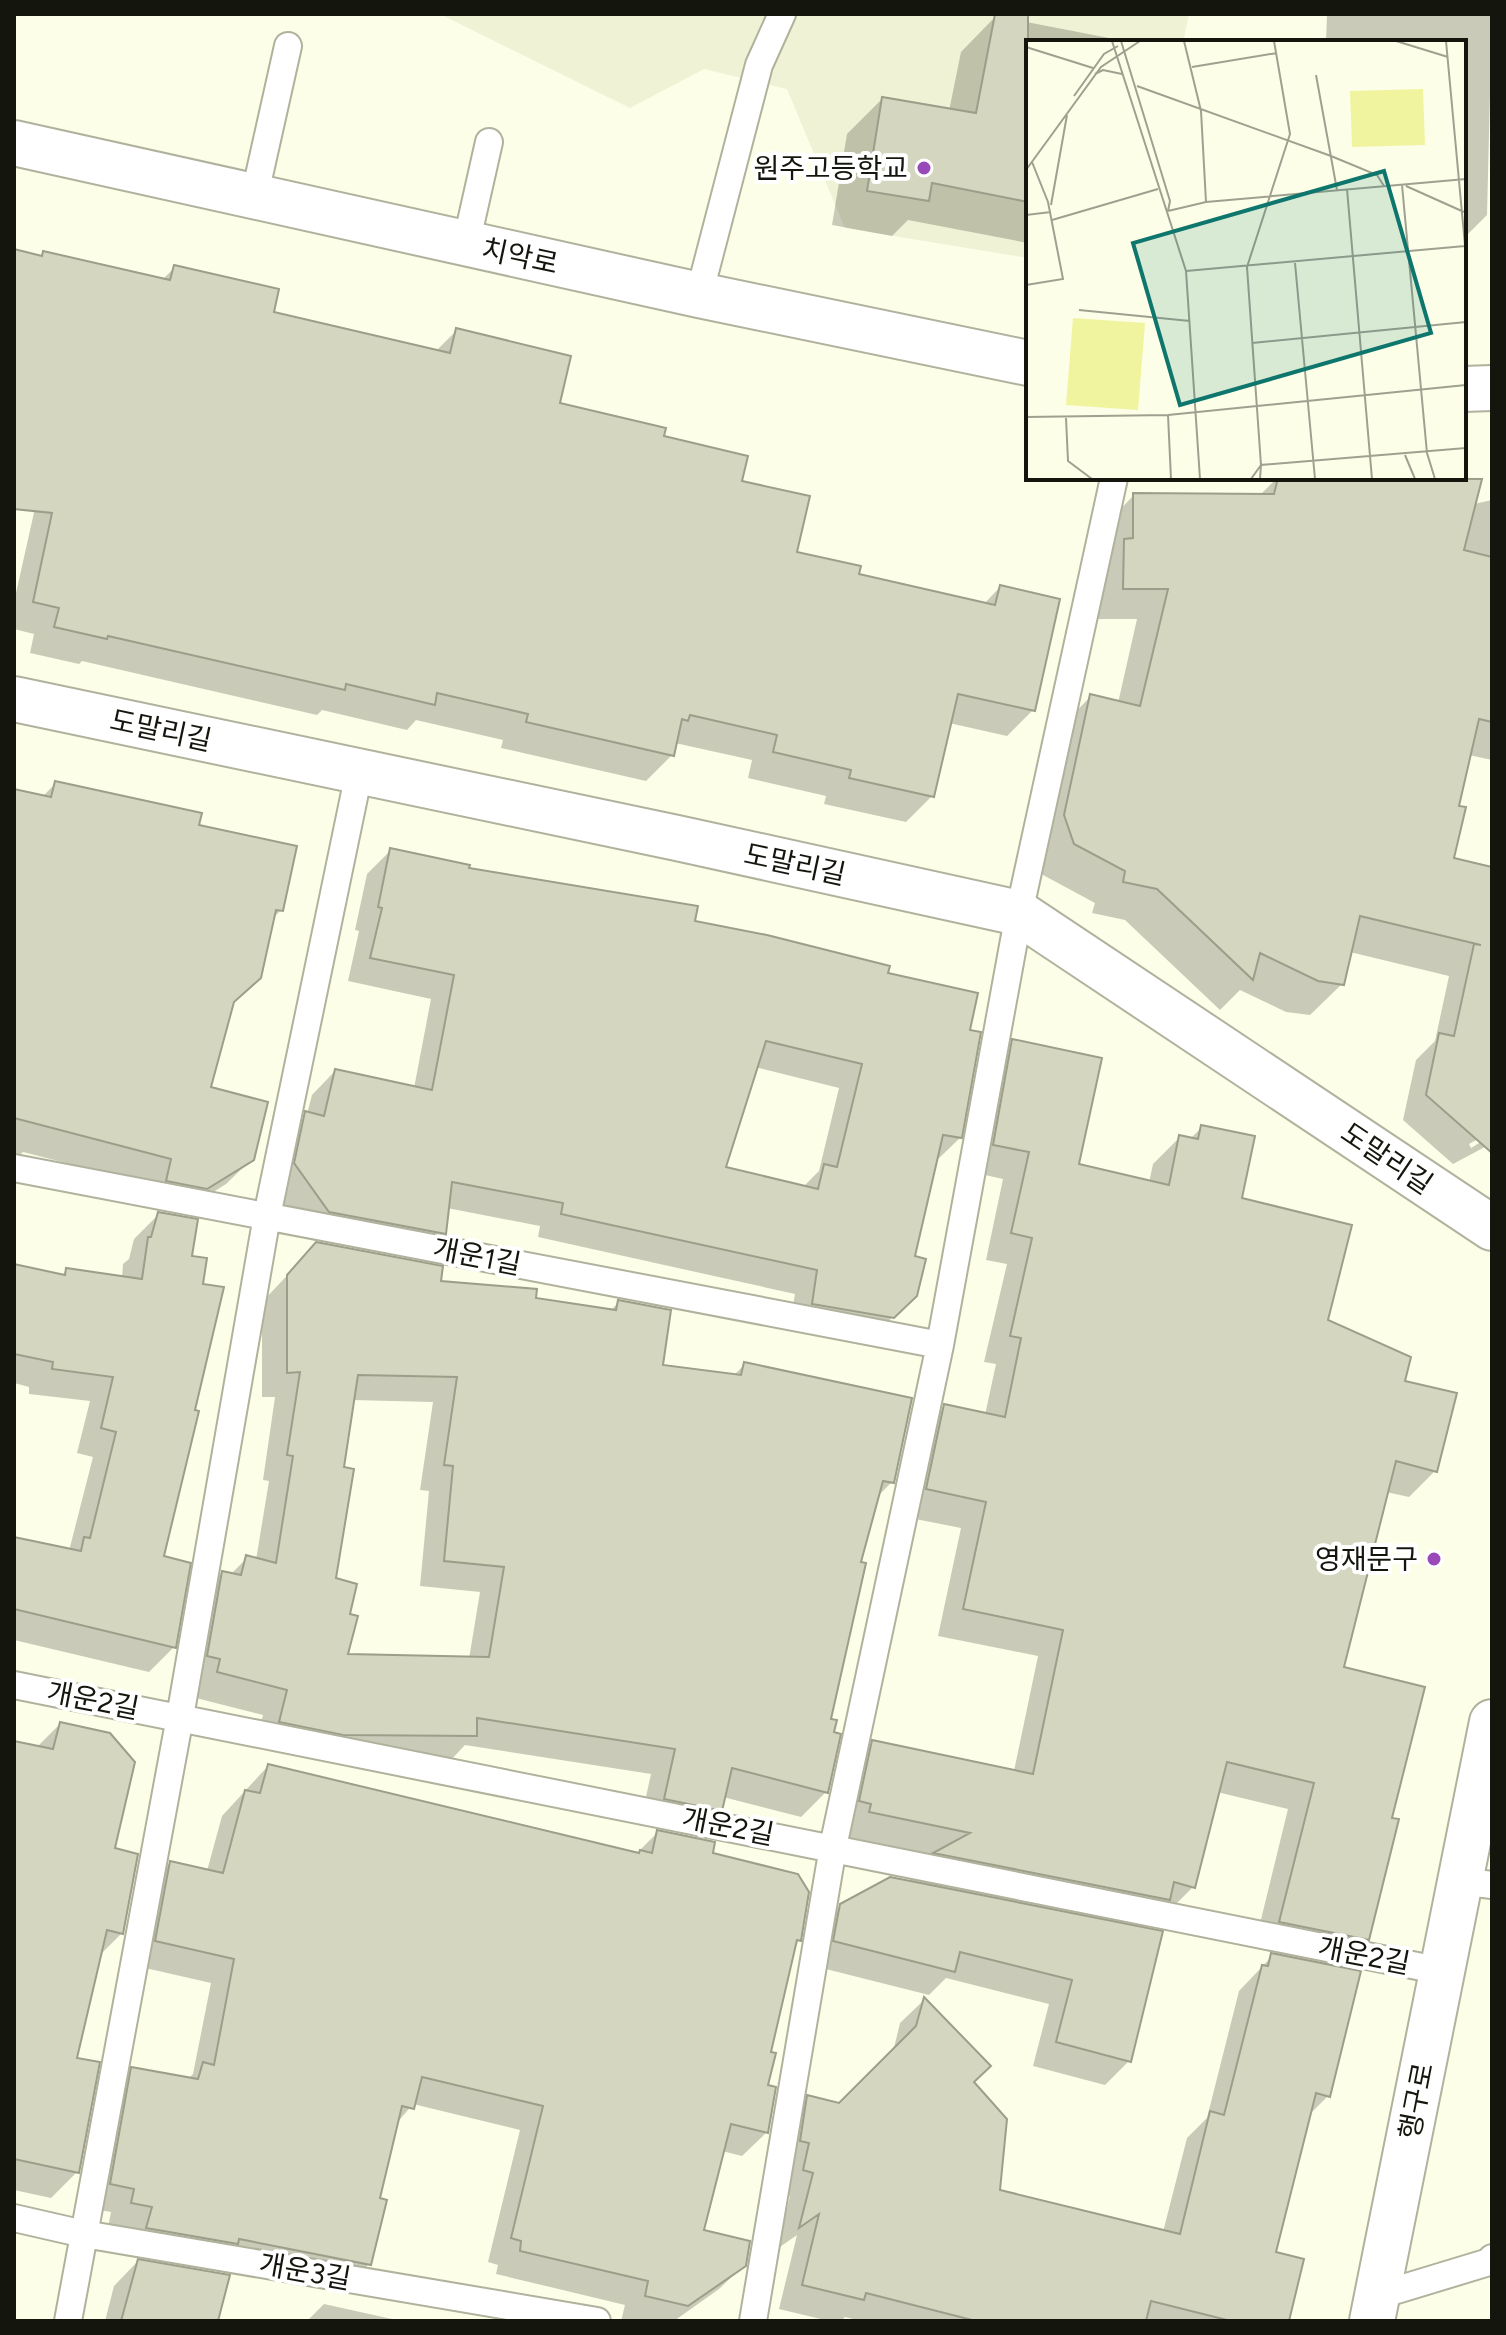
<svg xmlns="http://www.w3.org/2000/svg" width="1506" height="2335" font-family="Figtree,'Noto Sans KR',sans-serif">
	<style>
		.built { fill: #eff2d4 }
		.shadow { fill: #0003; fill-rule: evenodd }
		.building { fill: #d4d6c0; stroke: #9c9e89; stroke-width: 2; fill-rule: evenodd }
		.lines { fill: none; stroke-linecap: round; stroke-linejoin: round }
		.lane-casing { stroke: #b1b29d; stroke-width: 30 }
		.street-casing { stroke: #b1b29d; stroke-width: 48 }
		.secondary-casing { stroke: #b1b29d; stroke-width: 48 }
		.lane { stroke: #fff; stroke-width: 26 }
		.street { stroke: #fff; stroke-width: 44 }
		.secondary { stroke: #fff; stroke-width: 44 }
		.poi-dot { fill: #9949b8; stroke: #fff; stroke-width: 3 }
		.labels { text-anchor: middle; stroke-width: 8; stroke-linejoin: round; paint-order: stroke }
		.poi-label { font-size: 28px; fill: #14150d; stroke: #fff; text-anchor: end }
		.street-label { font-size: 28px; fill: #14150d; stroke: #fff }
		.inset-road { fill: none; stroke: #9fa190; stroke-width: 2 }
		.view { fill: #0f766e; fill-opacity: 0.15; stroke: #0f766e; stroke-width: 4 }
		.inset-edge { fill: none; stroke: #14150d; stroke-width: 4 }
	</style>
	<rect width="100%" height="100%" fill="#fcfee7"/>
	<path class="built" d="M440,14H1189L1183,42H1028V258L845,228L787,89L704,69L630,108Z"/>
	<path class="shadow" d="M1327,14H1492L1487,215L1464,238V42H1326Z
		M996,16L1109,38V42H1028V243L908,220L892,236L832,225L847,134L882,99L949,111L961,52Z
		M14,251L40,257L44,253L162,280L174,268L272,314L435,352L456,331L558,404L662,438L740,482L795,553L857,575L983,605L1000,587L1033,710L1007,736L949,723L932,796L906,822L824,804L826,796L748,778L752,760L675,743L672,755L646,781L501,748L503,740L416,720L407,730L322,710L317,715L82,661L79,664L30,653L34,634L14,629V602L35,508L14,469Z
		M1277,478L1479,481L1474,504L1492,500V760L1469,755L1457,808L1452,860L1492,869V1139L1483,1148L1453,1164L1403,1120L1416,1060L1435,1041L1449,976L1350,952L1342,984L1310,1015L1286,1012L1240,990L1220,1010L1125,920L1092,913L1095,903L1043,875L1033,847L1060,728L1091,696L1118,703L1137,619H1093L1103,527L1134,495L1259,496ZM1489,1133V1137L1471,1148L1469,1144Z
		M55,784L197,827L281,910L272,919L231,1005L208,1088L252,1159L226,1184L180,1213L148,1184L23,1152L14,1160V791L42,797Z
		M391,850L693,922L886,974L967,1032L960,1138L936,1161L912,1258L915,1295L868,1341L789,1328L795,1294L538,1237L540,1226L447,1208L444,1233L421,1257L305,1235L271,1188L282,1138L307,1114L312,1095L335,1071L414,1088L431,999L348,981L359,931L355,930L367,874ZM755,1067L839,1088L819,1171L803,1187L723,1169Z
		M1013,1041L1077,1166L1149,1183L1153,1164L1180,1137L1190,1139L1202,1127L1240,1199L1325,1321L1403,1382L1435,1471L1409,1497L1386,1492L1341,1669L1390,1819L1367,1939L1338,1968L1328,2096L1308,2116L1274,2253L1286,2321H861L845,2317L841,2321H829L779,2309L797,2235L777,2249L790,2196L780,2194L784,2121L808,2097L839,2106L893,2052L900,2023L924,2000L971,2082L998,2191L1163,2232L1187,2138L1207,2118L1239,1991L1275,1953L1254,1948L1288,1809L1217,1792L1193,1887L1167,1913L1157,1911L1139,1929L1129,2061L1105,2085L1033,2066L1049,2004L946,1978L929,1995L810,1965L816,1930L841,1906L907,1882L933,1856L843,1838L846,1769L873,1742L1014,1771L1038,1656L938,1636L961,1528L900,1516L918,1433L944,1407L985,1415L996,1364L984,1362L1007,1264L986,1260L1003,1179L967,1171L986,1068Z
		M159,1214L161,1558L174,1647L149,1672L14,1640V1539L69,1551L93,1457L77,1453L90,1401L29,1394V1387L14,1383V1266L61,1276L67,1270L122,1278L123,1264L129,1259L134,1239Z
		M317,1244L439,1283L610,1311L619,1302L661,1366L733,1376L744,1365L892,1482L876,1498L858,1564L828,1720L826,1792L801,1817L723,1797L720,1810L695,1835L640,1824L651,1774L465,1745L450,1761L317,1759L255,1747L263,1715L192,1697L197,1598L222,1573L230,1575L247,1558L256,1560L269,1481L263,1480L275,1397H262V1302ZM352,1400L433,1402L420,1490L429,1491L420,1586L480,1592L469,1659L346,1656L348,1616L334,1580L341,1469Z
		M60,1724L113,1850L122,1933L99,1956L74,2059L77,2172L51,2198L14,2190V1743L36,1748Z
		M268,1766L636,1854L658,1832L710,1855L799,1940L794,1945L768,2053L766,2086L767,2132L742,2156L722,2151L702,2232L744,2265L719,2289L674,2321H621L625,2305L496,2274L498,2265L488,2262L520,2130L413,2104L396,2124L378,2199L369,2264L345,2288L108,2227L111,2212L87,2208L108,2094L132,2069L188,2079L193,2074L211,1983L132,1965L146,1887L170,1863L207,1871L222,1816Z
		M138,2261L216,2321H105L114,2286Z
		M324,2304L401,2321H307Z"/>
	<path class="building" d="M995,14H1028V202L932,183L929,201L867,191L882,97L976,113Z
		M14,249L42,256L43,251L170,280L174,265L279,289L274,312L450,353L456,328L571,356L560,403L666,428L664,436L748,456L742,481L810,496L797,552L861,566L859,574L995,605L1000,585L1060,599L1035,711L958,694L934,797L849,778L851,770L773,752L777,735L690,715L688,721L682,719L674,756L526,722L528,714L437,693L435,705L346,684L345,690L108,636L107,639L54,627L59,608L33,602L52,513L14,509Z
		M1278,478L1482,479L1464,550L1492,557V722L1479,719L1459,806L1466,807L1454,858L1492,867V1153L1426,1095L1439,1033L1454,1036L1474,944L1481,945L1360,916L1344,985L1318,981L1260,953L1253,980L1157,889L1123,882L1125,871L1074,844L1064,815L1090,694L1140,706L1168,589H1123L1124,539L1133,538V493L1274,494Z
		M55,781L202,813L199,825L297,846L283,911L276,910L261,978L234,1002L211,1087L268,1102L254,1160L207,1189L166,1181L171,1159L14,1118V789L51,797Z
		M390,848L470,865L469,868L698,906L695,921L767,935L890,966L888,973L978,993L970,1030L981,1032L962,1138L943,1135L915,1256L926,1259L917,1296L894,1318L812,1304L817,1270L561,1214L563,1203L452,1182L446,1234L329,1212L294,1163L305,1111L324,1116L335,1069L432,1090L454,975L370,958L382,908L378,907ZM766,1041L862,1064L837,1167L824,1164L818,1189L726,1167Z
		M1012,1039L1102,1058L1079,1164L1169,1185L1179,1135L1198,1139L1201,1125L1255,1136L1242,1198L1352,1225L1328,1320L1411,1357L1405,1381L1457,1393L1437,1472L1396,1461L1344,1667L1425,1687L1392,1818L1399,1819L1369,1940L1279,1922L1314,1783L1227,1762L1195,1888L1174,1882L1170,1900L933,1853L970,1833L869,1812L871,1804L859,1801L872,1740L1033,1774L1063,1630L963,1609L986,1502L926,1489L944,1404L1005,1417L1021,1338L1010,1336L1032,1238L1011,1233L1029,1152L993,1145Z
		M158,1212L198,1219L192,1256L207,1258L203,1284L224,1287L195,1410L199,1411L164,1556L191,1563L176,1648L14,1609V1537L81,1551L84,1537L90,1538L116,1432L101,1428L113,1377L52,1369L53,1362L14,1354V1264L65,1275L66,1268L142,1279L148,1237H151Z
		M316,1242L443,1266L441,1281L537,1289L536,1298L616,1310L618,1300L671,1310L663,1365L741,1375L744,1362L912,1398L894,1483L883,1481L861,1562L866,1563L831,1719L837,1720L834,1732L841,1734L828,1793L732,1768L722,1811L664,1799L675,1749L477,1718V1736L343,1735L279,1722L287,1690L217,1672L220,1659L207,1656L222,1571L241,1575L246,1555L276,1563L293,1456L287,1455L300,1372L287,1373V1275ZM358,1375L457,1377L444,1465L453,1466L444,1561L504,1567L489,1657L348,1654L358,1616L350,1614L357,1584L336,1578L354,1469L344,1467Z
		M60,1722L110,1733L135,1762L115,1848L138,1854L123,1934L107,1930L77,2058L100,2062L79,2173L14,2159V1741L53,1749Z
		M268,1764L639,1853L640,1850L652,1853L657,1830L715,1842L713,1853L798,1874L809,1892L801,1941L797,1940L771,2052L776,2053L768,2085L776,2087L768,2133L731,2124L704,2230L750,2241L746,2266L688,2306L645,2296L648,2281L520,2251L521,2241L511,2238L543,2106L422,2077L414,2109L402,2106L380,2198L387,2200L371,2265L239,2239L238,2244L146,2228L152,2207L131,2203L134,2189L110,2184L131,2067L198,2079L203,2062L214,2065L234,1959L155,1941L170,1861L223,1873L245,1790L260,1793Z
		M890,1877L1163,1931L1131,2062L1056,2042L1072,1980L960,1952L955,1972L833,1941L840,1904Z
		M1271,1953L1361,1971L1330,2097L1316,2093L1276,2252L1304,2259L1289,2321H1231L1151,2301L1146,2321H976L866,2293L864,2300L802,2285L819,2214L799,2228L813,2173L803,2170L809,2143L800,2141L807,2095L839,2103L916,2026L924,1997L991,2066L974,2082L1007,2119L1000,2190L1180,2234L1210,2111L1224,2115L1262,1965L1268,1966Z
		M138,2259L230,2275L218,2321H121Z"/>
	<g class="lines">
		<g class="lane-casing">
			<path id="lane" d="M254,198L288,46
				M466,244L489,142
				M699,295L759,65L782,14
				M14,1168L940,1345
				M14,1685L1442,1971
				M1459,1881L1492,1885
				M14,2218L84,2234L597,2321
				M1377,2296L1489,2262L1492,2258
				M68,2321L180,1717L267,1216L359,773
				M753,2321L833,1847L940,1345L1019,913L1114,478"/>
		</g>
		<g class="street-casing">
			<path id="street" d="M14,699L677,838L1019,913L1492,1228"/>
		</g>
		<g class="secondary-casing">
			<path id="secondary" d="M14,143L699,295L1028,363
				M1464,389L1492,388
				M1372,2321L1492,1722"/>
		</g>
		<use href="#lane" class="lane"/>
		<use href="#street" class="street"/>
		<use href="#secondary" class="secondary"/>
	</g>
	<g class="poi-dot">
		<circle cx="924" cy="168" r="8"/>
		<circle cx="1434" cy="1559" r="8"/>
	</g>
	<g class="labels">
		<g class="poi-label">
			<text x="908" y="178">원주고등학교</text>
			<text x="1418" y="1569">영재문구</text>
		</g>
		<g class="street-label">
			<text transform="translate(520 256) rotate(12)" y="10">치악로</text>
			<text transform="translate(161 730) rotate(12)" y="10">도말리길</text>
			<text transform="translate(795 864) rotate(12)" y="10">도말리길</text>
			<text transform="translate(1387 1158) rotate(34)" y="10">도말리길</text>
			<text transform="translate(477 1256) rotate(11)" y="10">개운1길</text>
			<text transform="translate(93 1700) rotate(11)" y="10">개운2길</text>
			<text transform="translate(728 1826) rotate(11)" y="10">개운2길</text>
			<text transform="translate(1364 1955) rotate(11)" y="10">개운2길</text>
			<text transform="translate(1416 2101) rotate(-79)" y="10">행구로</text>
			<text transform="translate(305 2271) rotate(10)" y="10">개운3길</text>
		</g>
	</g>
	<g transform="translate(1026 40)">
		<rect width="440" height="440" fill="#fcfee7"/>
		<path d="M397,49L399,105L326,107L324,51ZM47,278L119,283L112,370L40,365Z" fill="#f0f49f"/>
		<path class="inset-road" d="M86,1L160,231L174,439M95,1L144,161L142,171M158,1L175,71L180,162M370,1L422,17M420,1L440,216M0,7L67,28M166,27L251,13M69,34L77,30L96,34M290,35L311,150M111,46L305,116L351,135L358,146M48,56L78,14L92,6M0,130L75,27L114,1M376,145L401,413L409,439M380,146L438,172M321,149L346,439M25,165L41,75M142,171L180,162L440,139M0,175L25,172M26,180L132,149M269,223L289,439M160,231L439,206M0,245L37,239L22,162L6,122M53,270L164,281M226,303L440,282M142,375L145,439M0,377L142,375L440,345M40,378L42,421L66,439M379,415L389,439M225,439L235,425L221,227L264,94L248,1M234,439L235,425L440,408"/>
		<path class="view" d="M358,131L405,293L154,365L107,203Z"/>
		<rect width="440" height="440" class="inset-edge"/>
	</g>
	<rect width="1506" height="2335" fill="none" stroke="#14150d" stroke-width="32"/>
</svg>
